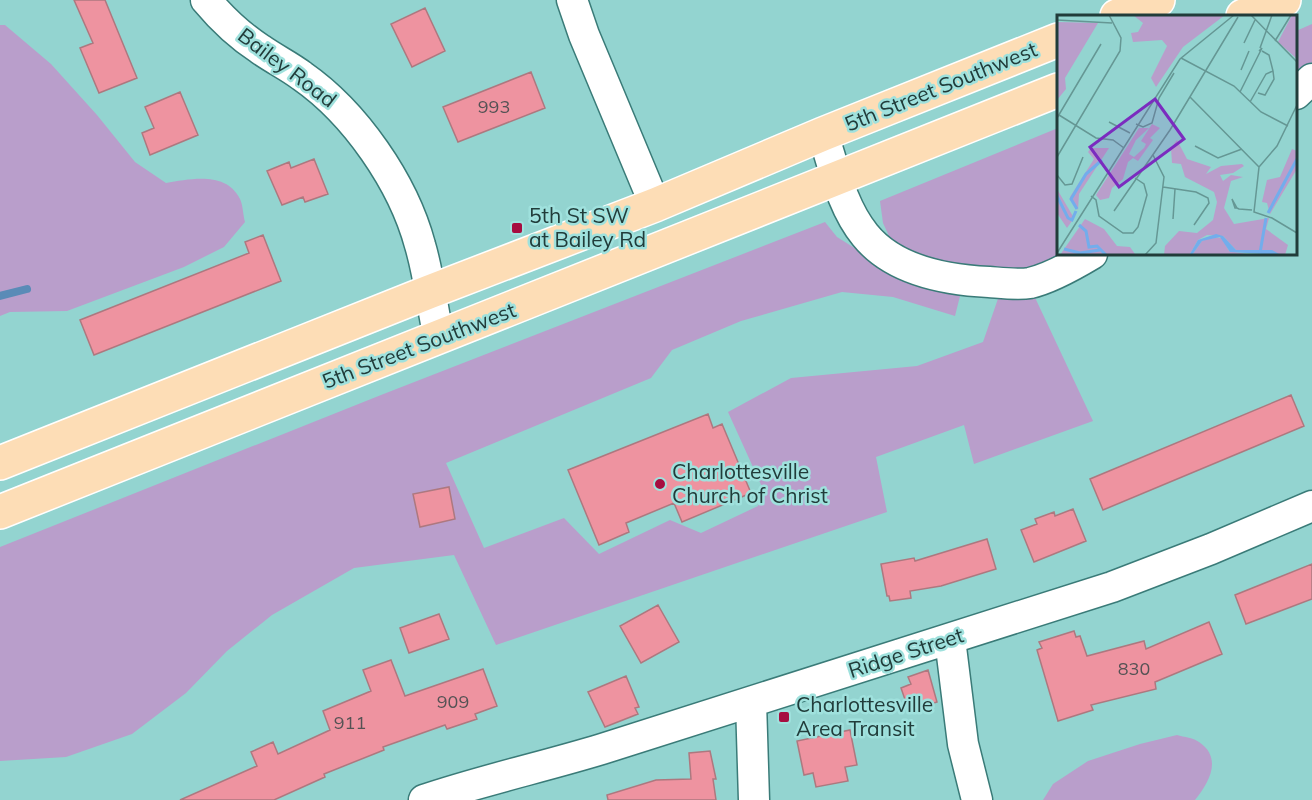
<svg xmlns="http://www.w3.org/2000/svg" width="1312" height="800" font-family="Mulish,sans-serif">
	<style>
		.green { fill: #b99ecb }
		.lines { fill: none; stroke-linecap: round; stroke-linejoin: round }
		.stream { stroke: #5a8bb7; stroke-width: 8 }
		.building { fill: #ee93a0; stroke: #ad787f; stroke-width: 1.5 }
		.minor-casing { stroke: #3a7b78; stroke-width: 33 }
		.major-casing { stroke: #fff; stroke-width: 36 }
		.minor { stroke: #fff; stroke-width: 30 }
		.major { stroke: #fdddb6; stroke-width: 33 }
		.poi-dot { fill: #a60d40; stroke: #9fe1dd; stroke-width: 2 }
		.labels { text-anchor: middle; stroke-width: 5; stroke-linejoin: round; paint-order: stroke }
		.number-label { font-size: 18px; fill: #545254 }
		.street-label { font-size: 21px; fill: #213c3a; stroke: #9fe1dd }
		.poi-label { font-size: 21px; fill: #213c3a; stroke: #9fe1dd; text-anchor: start }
		.inset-river { fill: none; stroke: #72adec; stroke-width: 3 }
		.inset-road { fill: none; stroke: #659794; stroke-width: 1.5 }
		.view { fill: #7b2cbf; fill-opacity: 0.15; stroke: #7b2cbf; stroke-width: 3 }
		.inset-edge { fill: none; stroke: #213c3a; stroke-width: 3 }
	</style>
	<rect width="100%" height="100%" fill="#93d4d0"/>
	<path class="green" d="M1312,24V62L1296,78V31Z
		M0,25H5L51,64L97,115L135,162L166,183C191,179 226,171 240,199C243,205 243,215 245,222L224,247L184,267L67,311L10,312L0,316Z
		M1058,128V254H1078L1071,259L1004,275L906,254L889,236L883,223L880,201Z
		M825,222L837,237L861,252L961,292L955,316L893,297L842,292L741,321L672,350L651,378L446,463L484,548L564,518L599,554L670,520L701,533L758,506L763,489L728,412L791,378L917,366L983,342L1000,293L1031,289L1093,421L974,464L964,425L876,457L887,512L496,645L454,555L354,568L272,615L227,651L186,693L132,734L66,757L0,761V547L381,395Z
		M1177,735C1184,737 1194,738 1199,742C1223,758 1209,783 1195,800H1043L1053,784L1088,761L1140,744Z"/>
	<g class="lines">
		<path class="stream" d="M0,296L27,289"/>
	</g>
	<path class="building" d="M74,0H105L137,78L99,93L80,48L93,43Z
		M425,8L445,51L412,67L391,24Z
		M531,72L545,108L458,142L443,107Z
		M180,92L198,135L150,155L142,133L154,128L145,107Z
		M314,159L328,194L305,202L303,197L282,205L267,171L289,162L291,168Z
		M263,235L281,281L94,355L80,320L249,253L245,242Z
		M1291,395L1304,426L1103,510L1090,479Z
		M708,414L713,428L722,424L751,493L682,522L674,503L626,523L629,532L599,545L568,470Z
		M449,487L455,519L420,527L413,494Z
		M1073,509L1086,541L1034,562L1021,530L1037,524L1035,519L1054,512L1055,516Z
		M987,539L996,569L941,586L910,591L911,598L890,601L889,596H887L881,564L914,558L915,561Z
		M1312,564V599L1246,624L1235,595Z
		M658,605L679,642L641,663L620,626Z
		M439,614L449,639L409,653L400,628Z
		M1209,622L1222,654L1155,682L1156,689L1091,705L1093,710L1058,721L1037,650L1042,648L1039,642L1074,631L1076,637L1080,636L1087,656L1144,641L1146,649Z
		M391,660L405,696L483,669L497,706L475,714L477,719L447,729L445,725L383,747L384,750L324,774L325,777L274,800H180L257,766L251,752L273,742L278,754L330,730L323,711L371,691L363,670Z
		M928,670L937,702L909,711L901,688L911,684L908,677Z
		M626,676L639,707L635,708L638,714L605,727L588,692Z
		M850,730L857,765L845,767L848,781L816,787L813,773L804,775L797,741Z
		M710,751L716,779H713L716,800H608L607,795L656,780L691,779L689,753Z"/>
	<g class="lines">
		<g class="minor-casing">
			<path id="minor" d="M206,0C221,18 240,36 260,49C274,59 289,66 302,76C355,113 403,182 420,245C429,275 432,307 439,338
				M572,0L584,35L655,205
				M1296,94L1312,79
				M823,134C834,168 842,207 865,235C894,271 946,280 989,282C1002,283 1018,285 1030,283C1048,279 1077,263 1092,254
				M950,639L963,744L977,800
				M751,702L754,800
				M424,800C483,780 543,767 602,749L1112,587L1211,549L1312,506"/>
		</g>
		<g class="major-casing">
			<path id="major" d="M1117,16L1158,0
				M1243,16L1284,0
				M0,463L429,292L655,205L823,134L1058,40
				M0,512L1058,90"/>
		</g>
		<use href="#minor" class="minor"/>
		<use href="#major" class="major"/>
	</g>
	<g class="poi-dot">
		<rect x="511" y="222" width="12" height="12" rx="3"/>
		<circle cx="660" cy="484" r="6"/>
		<rect x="778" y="711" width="12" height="12" rx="3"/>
	</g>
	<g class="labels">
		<g class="number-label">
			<text x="494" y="113">993</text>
			<text x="1134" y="675">830</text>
			<text x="453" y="708">909</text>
			<text x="350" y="729">911</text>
		</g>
		<g class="street-label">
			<text transform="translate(287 68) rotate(37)" y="7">Bailey Road</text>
			<text transform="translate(941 87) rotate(-22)" y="7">5th Street Southwest</text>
			<text transform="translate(419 346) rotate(-21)" y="7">5th Street Southwest</text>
			<text transform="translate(906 653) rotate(-18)" y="7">Ridge Street</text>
		</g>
		<g class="poi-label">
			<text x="529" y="223">5th St SW<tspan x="529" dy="24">at Bailey Rd</tspan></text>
			<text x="672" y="479">Charlottesville<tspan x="672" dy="24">Church of Christ</tspan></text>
			<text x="796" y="712">Charlottesville<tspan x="796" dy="24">Area Transit</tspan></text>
		</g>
	</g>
	<g transform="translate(1057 15)">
		<rect width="240" height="240" fill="#93d4d0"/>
		<path d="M76,0H168L126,32L99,72L94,63L110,31L105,25L76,27L74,18L81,17L86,8ZM235,0H240V44L221,27ZM0,7L41,8L8,63L9,74L0,85ZM95,109L103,113L93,123L96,125L81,146L76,143L71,147L66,164L55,173L52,183L43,185L39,180L82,113H92L79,125L72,139L77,142L87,133L89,129L84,126ZM120,125L130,144L154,152L149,159L164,151L185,149L187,151L176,158L163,160L166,166L174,160L186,162L174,166L167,193L177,209L212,203L209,214L231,230L228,240L179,235L166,221L150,220L141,225L133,239L107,240L108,231L122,216L140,218L156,205L160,187L157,177L128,162L124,149L115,148L114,133ZM52,133L22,179L21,195L13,182L37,144L31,137L34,133ZM235,134L240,136V154L213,199L210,188L205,187L210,165L223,162ZM0,174L17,203L10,213L0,198ZM28,204L47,214L60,231L73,232L78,239L3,240ZM155,222L165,223L172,236L195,240H135L145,226Z" fill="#b99ecb"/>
		<path d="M159,219L166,221L179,235H215L224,240L173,237L163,222L145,226L135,240H126L133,239L141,225Z" fill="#72adec"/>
		<path class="inset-river" d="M0,181L11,203L15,205L19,196M20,194L14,184L29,159L45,145M211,198L240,144M22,210L29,216L32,232L40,231L49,240M7,234L23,238L43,235M203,238L209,203"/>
		<path class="inset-road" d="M194,0L240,47M0,5L55,8M218,26L234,0M187,28L198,5M203,33L215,0M205,36L212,40L216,56M124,43L177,71L204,97L231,111M184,55L192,36M183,77L205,33L202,36M133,82L202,152L197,197L215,203L240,218M193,87L209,59L216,56L217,64L208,80L201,78M2,100L39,123L56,125L67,133M0,103L44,29M52,107L73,118M79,109L86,112L95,108L102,83L117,58M138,131L161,143L185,134M0,142L63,36L64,23L52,0M202,152L220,131L240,90M0,160L8,170L15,169L26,142M106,172L139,177L151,183L152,188L137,210M34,181L39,185L42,201L66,218H76L81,212L90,180L87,169L78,163M180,193L175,184L178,193H180L182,194L195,195M57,196L113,115L181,2M116,204L118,174M0,238L123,44L177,0M88,240L99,228L107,162L96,140"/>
		<path class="view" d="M98,84L127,124L62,172L33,132Z"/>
		<rect width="240" height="240" class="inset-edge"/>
	</g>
</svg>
